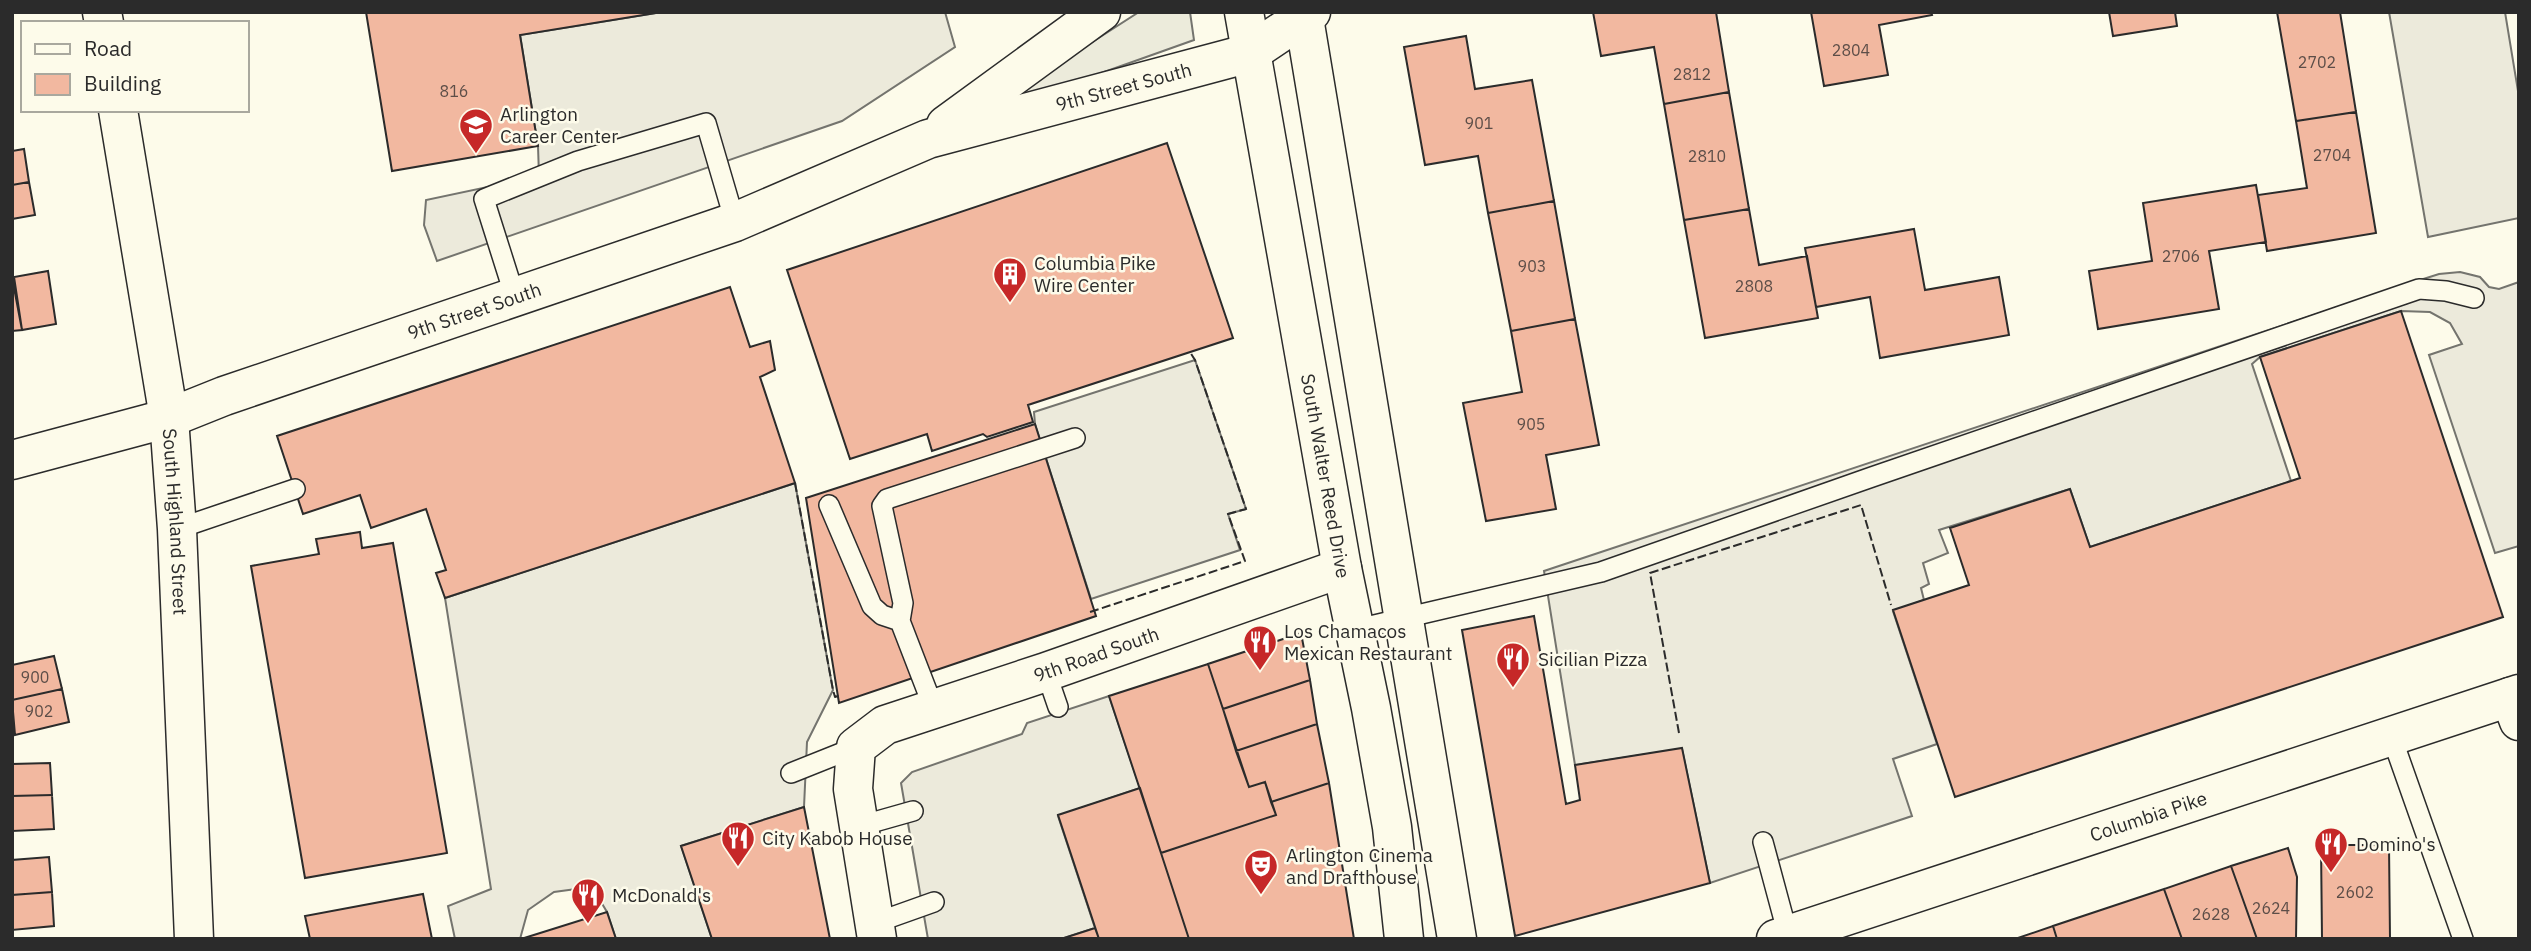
<svg xmlns="http://www.w3.org/2000/svg" width="2531" height="951" font-family="'IBM Plex Sans',sans-serif">
	<style>
		.green { fill: #ecebdb; stroke: #74746e; stroke-width: 2 }
		.parking { fill: #eceadb; stroke: #74746e; stroke-width: 2 }
		.building { fill: #f2b8a0; stroke: #2b2b2b; stroke-width: 2 }
		.lines { fill: none; stroke-linecap: round; stroke-linejoin: round }
		.lane-casing { stroke: #2b2b2b; stroke-width: 22 }
		.street-casing { stroke: #2b2b2b; stroke-width: 41 }
		.secondary-casing { stroke: #2b2b2b; stroke-width: 41 }
		.primary-casing { stroke: #2b2b2b; stroke-width: 41 }
		.lane { stroke: #fdfbea; stroke-width: 19 }
		.street { stroke: #fdfbea; stroke-width: 38 }
		.secondary { stroke: #fdfbea; stroke-width: 38 }
		.primary { stroke: #fdfbea; stroke-width: 38 }
		.fence { stroke: #2b2b2b; stroke-width: 2; stroke-dasharray: 9 3.5; stroke-linecap: butt }
		.labels { text-anchor: middle; stroke-width: 5; stroke-linejoin: round; paint-order: stroke }
		.number-label { font-size: 16px; fill: #5d4e48 }
		.street-label { font-size: 19px; fill: #2b2b2b; stroke: #fdfbea }
		.poi-label { font-size: 19px; fill: #2b2b2b; stroke: #fdfbea; text-anchor: start }
	</style>
	<rect width="100%" height="100%" fill="#fdfbea"/>
	<path class="green" d="M1139,12H1190L1194,40L1006,107L1002,100Z"/>
	<path class="parking" d="M662,12H945L955,47L842,121L437,261L424,225L426,200L539,176L538,146L520,35Z
		M2389,12H2505L2519,97V218L2428,237Z
		M2460,272L2480,277L2489,287L2499,289L2519,282V546L2495,553L2429,355L2462,344L2450,323L2430,312L2401,311L2260,357L2252,364L2291,481L2090,547L2070,489L1939,530L1948,553L1923,563L1929,584L1921,588L1924,600L1893,611L1937,744L1893,759L1912,816L1710,883L1682,749L1575,765L1544,571L2395,288L2439,274Z
		M1195,360L1246,509L1228,514L1240,550L1091,599L1035,424L1034,412Z
		M795,483L833,690L807,742L804,807L681,846L712,939H616L607,912L598,897L576,889L554,892L528,910L520,939H455L448,906L491,889L445,598Z
		M1109,696L1140,788L1058,816L1095,928L1061,939H928L901,783L912,772L1022,734L1027,723Z"/>
	<path class="building" d="M366,12H662L520,35L538,146L392,171Z
		M1593,12H1716L1729,92L1664,104L1654,47L1601,56Z
		M1811,12H1931L1932,15L1879,25L1888,75L1824,86Z
		M2109,12H2175L2177,26L2113,36Z
		M2277,12H2340L2356,112L2296,121Z
		M1466,36L1475,89L1532,80L1554,201L1488,213L1478,156L1425,165L1404,47Z
		M1729,92L1749,209L1684,220L1664,104Z
		M2356,112L2376,233L2267,251L2258,195L2307,188L2296,121Z
		M1167,143L1233,338L1028,405L1033,422L987,437L983,434L932,451L927,434L850,459L787,270Z
		M24,149L29,182L12,185V151Z
		M29,182L35,215L12,219V185Z
		M2256,185L2266,242L2209,251L2219,309L2098,329L2089,271L2152,261L2143,203Z
		M1554,201L1575,319L1511,331L1488,213Z
		M1749,209L1759,265L1807,256L1818,318L1705,338L1684,220Z
		M1914,229L1925,290L1999,277L2009,335L1880,358L1870,297L1816,307L1805,248Z
		M48,271L56,324L22,330L14,277Z
		M12,277L22,330L12,331Z
		M730,287L750,347L770,341L775,370L760,377L795,483L445,598L436,573L446,570L426,509L371,528L360,495L303,514L277,436Z
		M2401,311L2503,617L1955,797L1893,610L1969,585L1950,528L2070,489L2090,547L2300,478L2260,357Z
		M1575,319L1599,445L1546,455L1556,509L1486,521L1463,403L1522,392L1511,331Z
		M1035,424L1096,616L839,703L806,498Z
		M360,532L362,548L393,543L447,853L305,878L251,566L319,554L316,539Z
		M1534,616L1566,804L1580,800L1575,765L1682,748L1710,883L1515,936L1462,630Z
		M1301,633L1310,680L1223,709L1208,664Z
		M54,656L62,689L12,700V665Z
		M1208,664L1249,787L1265,782L1276,815L1161,853L1109,696Z
		M1310,680L1317,724L1236,751L1223,709Z
		M62,689L69,722L15,735L12,700Z
		M1317,724L1329,783L1271,802L1265,782L1249,787L1236,751Z
		M50,763L52,795L12,796V764Z
		M1329,783L1354,939H1189L1161,853L1276,815L1271,802Z
		M1140,788L1161,853L1189,939H1099L1058,815Z
		M52,795L54,829L12,831V796Z
		M804,807L830,939H712L681,846Z
		M2321,845H2389L2390,939H2322Z
		M2288,848L2297,877L2296,939H2257L2231,866Z
		M49,857L52,892L12,895V860Z
		M2231,866L2257,939H2182L2164,889Z
		M2164,889L2182,939H2057L2053,926Z
		M52,892L54,926L12,930V895Z
		M423,894L432,939H310L305,916Z
		M607,912L616,939H521Z
		M2053,926L2057,939H2015Z
		M1095,928L1099,939H1061Z"/>
	<g class="lines">
		<g class="lane-casing">
			<path id="lane" d="M515,297L484,199L578,161L706,123L735,222
				M829,505L872,606L882,615L900,621
				M177,529L295,489
				M1353,630L1601,572L1872,477L2419,289L2446,291L2474,298
				M1046,672L1058,707
				M934,709L900,621L903,603L882,506L887,499L1075,438
				M2392,738L2463,939
				M791,773L856,747
				M860,826L913,811
				M1763,842L1788,935
				M875,923L934,902"/>
		</g>
		<g class="street-casing">
			<g id="street">
				<path d="M102,12L104,23"/>
				<path id="s1" d="M118,110L169,418L177,529L194,939"/>
				<path d="M946,125L1101,12"/>
				<path id="s2" d="M12,460L169,418L224,396L735,222L928,139L1250,53L1311,12"/>
				<path d="M2510,697L2519,721"/>
				<path id="s3" d="M877,939L853,789L856,747L885,725L1046,672L1342,568"/>
			</g>
		</g>
		<g class="secondary-casing">
			<g id="secondary">
				<path id="s4" d="M1244,12L1342,568L1371,708L1392,827L1404,939"/>
				<path d="M1303,12L1457,939"/>
			</g>
		</g>
		<g class="primary-casing">
			<g id="primary">
				<path id="s5" d="M1776,939L2519,694"/>
			</g>
		</g>
		<use href="#lane" class="lane"/>
		<use href="#street" class="street"/>
		<use href="#secondary" class="secondary"/>
		<use href="#primary" class="primary"/>
		<path class="fence" d="M795,483L833,690L835,697L841,695
			M1090,612L1245,561L1228,514L1246,509L1195,360L1190,352
			M1679,733L1650,573L1861,505L1891,605"/>
	</g>
	<defs>
		<g id="school-pin" transform="scale(1.75)"><path d="M0 17L-7.5 6A9.5 9.5 0 1 1 7.5 6Z" fill="#c62828" stroke="#fdfbea"/><path d="M0-5L7-2L0 1L-7-2ZM-4 1L0 2.5L4 1V4Q0 6-4 4Z" fill="#fff"/></g>
		<g id="building-pin" transform="scale(1.75)"><path d="M0 17L-7.5 6A9.5 9.5 0 1 1 7.5 6Z" fill="#c62828" stroke="#fdfbea"/><path d="M-4-6H4V6H1V3H-1V6H-4ZM-2.5-4.3h1.7v1.8h-1.7ZM.8-4.3h1.7v1.8H.8ZM-2.5-1h1.7V.8h-1.7ZM.8-1h1.7V.8H.8Z" fill="#fff"/></g>
		<g id="restaurant-pin" transform="scale(1.75)"><path d="M0 17L-7.5 6A9.5 9.5 0 1 1 7.5 6Z" fill="#c62828" stroke="#fdfbea"/><path d="M-5-6h1v4h1v-4h1v4h1v-4h1v5L-1.5 .5V6h-2V.5L-5-1ZM5-6V6H3V1.5H1.5Q1.5-4 5-6Z" fill="#fff"/></g>
		<g id="theatre-pin" transform="scale(1.75)"><path d="M0 17L-7.5 6A9.5 9.5 0 1 1 7.5 6Z" fill="#c62828" stroke="#fdfbea"/><path d="M-5-5.5Q0-4 5-5.5V0Q5 5 0 6Q-5 5-5 0ZM-3.3-2.5H-1v1.5H-3.3ZM1-2.5H3.3v1.5H1ZM-2.8 1Q0 5.5 2.8 1Z" fill="#fff"/></g>
	</defs>
	<g fill-rule="evenodd">
		<use href="#school-pin" x="476" y="125"/>
		<use href="#building-pin" x="1010" y="274"/>
		<use href="#restaurant-pin" x="1260" y="642"/>
		<use href="#restaurant-pin" x="1513" y="659"/>
		<use href="#restaurant-pin" x="738" y="838"/>
		<use href="#restaurant-pin" x="2331" y="844"/>
		<use href="#theatre-pin" x="1261" y="866"/>
		<use href="#restaurant-pin" x="588" y="895"/>
	</g>
	<g class="labels">
		<g class="number-label">
			<text x="1851" y="56">2804</text>
			<text x="2317" y="68">2702</text>
			<text x="1692" y="80">2812</text>
			<text x="454" y="97">816</text>
			<text x="1479" y="129">901</text>
			<text x="2332" y="161">2704</text>
			<text x="1707" y="162">2810</text>
			<text x="2181" y="262">2706</text>
			<text x="1532" y="272">903</text>
			<text x="1754" y="292">2808</text>
			<text x="1531" y="430">905</text>
			<text x="35" y="683">900</text>
			<text x="39" y="717">902</text>
			<text x="2355" y="898">2602</text>
			<text x="2271" y="914">2624</text>
			<text x="2211" y="920">2628</text>
		</g>
		<g class="street-label">
			<text dy="7" stroke="none"><textPath href="#s2" startOffset="1174">9th Street South</textPath></text>
			<text dy="7" stroke="none"><textPath href="#s2" startOffset="486">9th Street South</textPath></text>
			<text dy="7" stroke="none"><textPath href="#s4" startOffset="471">South Walter Reed Drive</textPath></text>
			<text dy="7" stroke="none"><textPath href="#s1" startOffset="416">South Highland Street</textPath></text>
			<text dy="7" stroke="none"><textPath href="#s3" startOffset="453">9th Road South</textPath></text>
			<text dy="7" stroke="none"><textPath href="#s5" startOffset="392">Columbia Pike</textPath></text>
		</g>
		<g class="poi-label">
			<text x="500" y="121">Arlington<tspan x="500" dy="22">Career Center</tspan></text>
			<text x="1034" y="270">Columbia Pike<tspan x="1034" dy="22">Wire Center</tspan></text>
			<text x="1284" y="638">Los Chamacos<tspan x="1284" dy="22">Mexican Restaurant</tspan></text>
			<text x="1538" y="666">Sicilian Pizza</text>
			<text x="762" y="845">City Kabob House</text>
			<text x="2356" y="851">Domino's</text>
			<text x="1286" y="862">Arlington Cinema<tspan x="1286" dy="22">and Drafthouse</tspan></text>
			<text x="612" y="902">McDonald's</text>
		</g>
	</g>
	<rect width="2531" height="951" fill="none" stroke="#2b2b2b" stroke-width="28"/>
	<rect x="21" y="21" width="228" height="91" fill="#fdfbea" stroke="#a9a89e" stroke-width="2"/>
	<rect x="35" y="44" width="35" height="10" fill="#fdfbea" stroke="#a9a89e" stroke-width="2"/>
	<text x="84" y="56" font-size="21" fill="#2b2b2b">Road</text>
	<rect x="35" y="74" width="35" height="21" fill="#f2b8a0" stroke="#a9a89e" stroke-width="2"/>
	<text x="84" y="91" font-size="21" fill="#2b2b2b">Building</text>
</svg>
